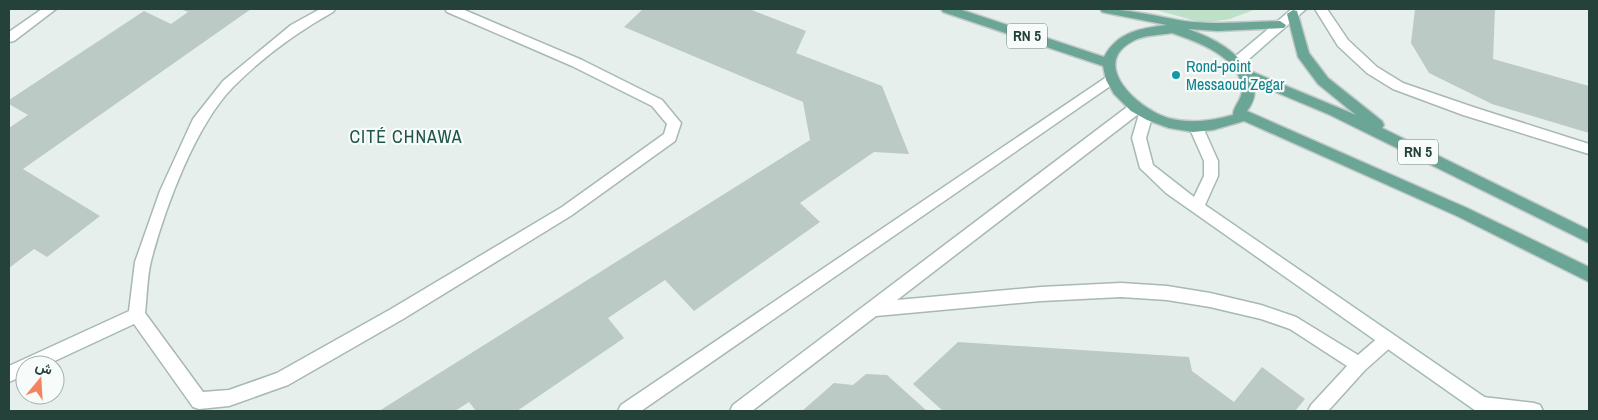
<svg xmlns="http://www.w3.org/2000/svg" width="1598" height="420" font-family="'Archivo Narrow',Vazirmatn,sans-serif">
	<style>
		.green { fill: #bfe0c8 }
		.building { fill: #bbcac4 }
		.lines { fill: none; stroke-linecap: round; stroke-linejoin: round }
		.street-casing { stroke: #a8b8b2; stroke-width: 3 }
		.secondary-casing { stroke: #a4bbb3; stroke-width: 3 }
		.primary-casing { stroke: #c2cac8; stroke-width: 3 }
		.street { fill: #fff; fill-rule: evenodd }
		.secondary { fill: #fff; fill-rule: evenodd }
		.primary { fill: #6aa596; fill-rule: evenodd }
		.culture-dot { fill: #0f9aa8; stroke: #f7fbf9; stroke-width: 2 }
		.labels { text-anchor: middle; stroke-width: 4.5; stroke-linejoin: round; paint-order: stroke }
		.shield { fill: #f7fbf9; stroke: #637a73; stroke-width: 1 }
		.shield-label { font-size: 15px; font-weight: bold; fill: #24423a }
		.culture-label { font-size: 16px; fill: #0d838f; stroke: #f7fbf9; text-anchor: start }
		.neighbourhood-label { font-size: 18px; letter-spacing: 1px; fill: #1f5548; stroke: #f7fbf9 }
	</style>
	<rect width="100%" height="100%" fill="#e6efeb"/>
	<path class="green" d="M1153,9H1256L1230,19L1203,23Z"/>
	<path class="building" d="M181,9H251L23,169L100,216L47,257L34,249L9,268V128L28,115L9,104V100L144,11L171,24L188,12Z
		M643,9H749L806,31L796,53L882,86L909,154L874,152L800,203L820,222L694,311L665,280L608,318L624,338L517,411H476L469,402L455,411H379L810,140L803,102L624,27Z
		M1415,9H1495L1493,59L1589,86V133L1492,104L1429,73L1411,43Z
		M958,342L1189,357L1192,371L1234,402L1262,367L1305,399L1295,411H943L913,384Z
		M866,374L887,375L927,411H802L834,383L853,385Z"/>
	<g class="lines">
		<g class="street-casing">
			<path id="street" d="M42,9H56L14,41L9,42V32Z
				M320,9H335L333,12C297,32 263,57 233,87C195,126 165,208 151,261C147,277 147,296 145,313L203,392L229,390L277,373L391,309L562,207L664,134L667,124L652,106L572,66L447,12L445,9H462L582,60L662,100L681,123L675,141L572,215L403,319L288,385L229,406L199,409L193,407L134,324L46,365H25V375L9,382V366L129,311L135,262L160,191L193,119L223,81L291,25Z
				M1315,9H1327L1348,40L1377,67L1403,83L1473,107L1589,144V154L1463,115L1393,89L1367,73L1338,46Z
				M1111,74L1116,76L1118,79L1116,82L641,411H618L621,405Z
				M1136,103L1141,104L1143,108L1141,112L897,300L1041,287L1121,283L1167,286L1210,293L1261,305L1296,317L1358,355L1380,336L1386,334L1392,336L1394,341L1392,346L1365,370L1328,411H1308L1311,405L1347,366L1290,329L1261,319L1210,307L1167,300L1121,297L1041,301L876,316L752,411H730L733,405L1131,104Z
				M1483,397L1534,403L1540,405L1543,411H1477L1474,405L1477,399Z"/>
		</g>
		<g class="secondary-casing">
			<path id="secondary" d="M1292,9H1306L1241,66H1231L1229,63L1231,60Z
				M1146,109L1151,110L1153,114L1146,138L1153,165L1194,197L1204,176V161L1189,127L1191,123L1196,122L1201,123L1218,161V176L1205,205L1496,405L1499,411H1476L1166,193L1140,168L1132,138L1139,114L1141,110Z"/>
		</g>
		<g class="primary-casing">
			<path id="primary" d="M941,9H959L1104,57C1117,32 1141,28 1167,25L1106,13L1102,12L1100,9C1130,9 1155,16 1184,21C1215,25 1248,22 1280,21L1286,25L1284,28L1218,31L1188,29C1212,38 1233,48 1248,70L1356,115L1318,84L1298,57L1287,14L1293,10L1297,11L1309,53L1328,78L1382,121L1384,125L1382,128L1589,230V243L1328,114L1254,83C1256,94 1254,102 1247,111L1467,208L1589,267V282L1457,216L1244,121L1213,130L1193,132L1169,128L1147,120L1131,111L1114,94L1106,80L1103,66L943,12ZM1172,33C1198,42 1241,57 1242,90C1242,100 1233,106 1233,115C1211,121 1191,124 1168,118C1138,109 1087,63 1135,40C1146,35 1160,35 1172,33Z"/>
		</g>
		<use href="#street" class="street"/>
		<use href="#secondary" class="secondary"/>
		<use href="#primary" class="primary"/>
	</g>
	<circle class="culture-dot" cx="1176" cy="75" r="5"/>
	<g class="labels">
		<g class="shield">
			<rect x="1007" y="23.5" width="40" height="25" rx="4"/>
			<rect x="1398" y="139.5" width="40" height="25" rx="4"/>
		</g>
		<g class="shield-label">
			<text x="1027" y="41">RN 5</text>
			<text x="1418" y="157">RN 5</text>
		</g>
		<g class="culture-label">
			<text x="1186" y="72">Rond-point<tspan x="1186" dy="18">Messaoud Zegar</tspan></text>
		</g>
		<g class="neighbourhood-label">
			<text x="406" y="143">CITÉ CHNAWA</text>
		</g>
	</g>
	<rect width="1598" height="420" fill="none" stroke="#24423a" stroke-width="20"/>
	<g transform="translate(40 380) rotate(18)"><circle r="24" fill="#f7fbf9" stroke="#a3b1ad"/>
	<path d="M0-4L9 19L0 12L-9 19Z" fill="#f4845f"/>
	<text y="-8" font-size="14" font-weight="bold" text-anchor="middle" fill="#24423a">ش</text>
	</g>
</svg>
